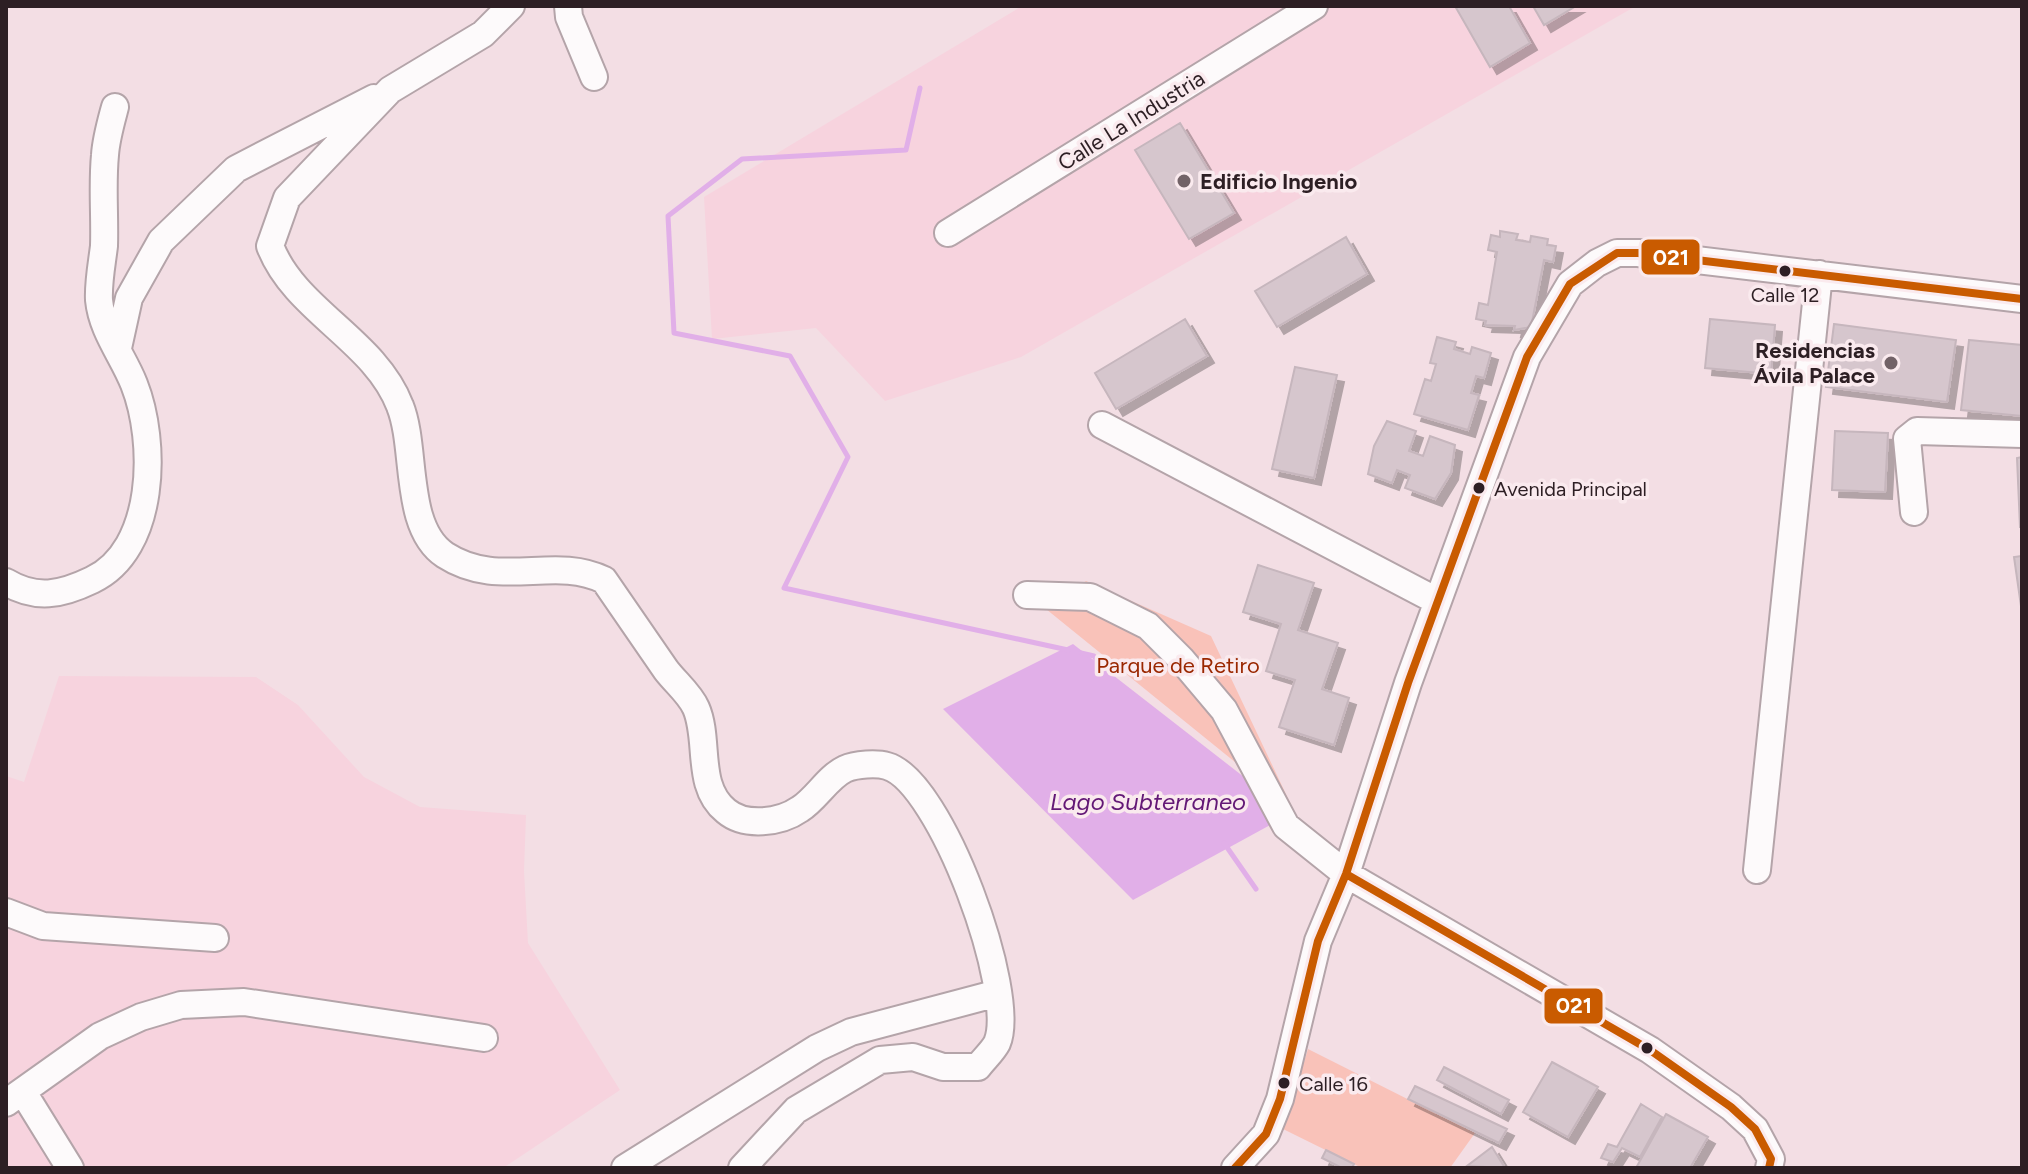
<svg xmlns="http://www.w3.org/2000/svg" width="2028" height="1174" font-family="Figtree,sans-serif">
	<style>
		.built { fill: #f7d3de }
		.green { fill: #f9c2b9 }
		.water { fill: #e1afe8 }
		.lines { fill: none; stroke-linecap: round; stroke-linejoin: round }
		.stream { stroke: #e1afe8; stroke-width: 5 }
		.building { fill: #d6c6cd; stroke: #c6b6bd; stroke-width: 2; filter: url(#shadow) }
		.minor-casing { stroke: #b4a4a9; stroke-width: 30 }
		.minor { stroke: #fdfafb; stroke-width: 26 }
		.bus-1-casing { stroke: #faeaee; stroke-width: 14 }
		.bus-1 { stroke: #c95b00; stroke-width: 8 }
		.poi-dot { fill: #726267; stroke: #faeaee; stroke-width: 3 }
		.bus-dot { fill: #2d1f24; stroke: #faeaee; stroke-width: 3 }
		.labels { text-anchor: middle; stroke-width: 7; stroke-linejoin: round; paint-order: stroke }
		.bus-label { font-size: 20px; fill: #2d1f24; stroke: #faeaee; text-anchor: start }
		.street-label { font-size: 22px; fill: #2d1f24; stroke: #faeaee }
		.poi-label { font-size: 22px; font-weight: bold; fill: #2d1f24; stroke: #faeaee; text-anchor: start }
		.park-label { font-size: 22px; fill: #9a2700; stroke: #faeaee }
		.water-label { font-size: 24px; font-style: italic; fill: #631876; stroke: #faeaee }
		.line-badge { stroke: #faeaee; stroke-width: 3 }
		.badge-label { font-size: 22px; text-anchor: middle; font-weight: bold; fill: #fff }
	</style>
	<defs>
		<filter id="shadow"><feDropShadow dx="7" dy="7" stdDeviation="0" flood-color="#0004"/></filter>
	</defs>
	<rect width="100%" height="100%" fill="#f3dee4"/>
	<path class="built" d="M1022,6H1636L1021,357L885,401L816,328L712,339L704,197Z
		M59,676L256,677L298,705L364,777L420,807L526,815L524,871L528,943L620,1090L503,1168H6V776L24,782Z"/>
	<path class="green" d="M1086,581L1211,636L1293,809L1046,609Z
		M1308,1049L1475,1133L1450,1168H1362L1283,1129Z"/>
	<path class="water" d="M1073,644L1253,784L1274,823L1133,900L943,709Z"/>
	<g class="lines">
		<path class="stream" d="M920,88L906,150L742,159L668,216L674,333L790,356L848,457L784,588L1068,650
			M1081,653L1094,656L1101,667
			M1224,843L1256,889"/>
	</g>
	<path class="building" d="M1455,6H1509L1530,43L1490,67Z
		M1533,6H1576L1544,25Z
		M1180,123L1234,213L1189,239L1135,150Z
		M1500,231L1518,234L1516,240L1530,242L1531,236L1548,239L1547,245L1556,246L1553,262L1544,260L1531,327L1514,330L1515,326L1485,325L1486,321L1476,319L1479,303L1488,305L1497,252L1488,250L1491,235L1500,237Z
		M1346,237L1367,274L1277,327L1255,291Z
		M1185,319L1207,356L1116,409L1095,373Z
		M1710,319L1775,325L1771,374L1705,368Z
		M1834,324L1956,340L1947,402L1826,387Z
		M1437,337L1456,342L1454,349L1470,354L1472,347L1491,353L1484,378L1476,376L1471,393L1479,395L1468,430L1414,414L1425,379L1431,381L1436,364L1430,363Z
		M1969,340L2022,345V416L1961,410Z
		M1295,367L1337,375L1314,478L1272,469Z
		M1387,421L1416,431L1409,451L1423,456L1430,436L1455,445L1451,473L1435,499L1405,488L1410,475L1397,470L1392,483L1368,474L1374,446Z
		M1835,431L1888,433L1885,492L1832,490Z
		M2022,457V527H2020L2017,458Z
		M2022,556V613L2014,557Z
		M1258,565L1314,583L1298,630L1338,643L1322,689L1349,698L1334,745L1279,727L1295,680L1266,671L1281,624L1243,612Z
		M1552,1062L1598,1087L1568,1137L1523,1112Z
		M1444,1067L1509,1100L1501,1114L1437,1080Z
		M1415,1086L1507,1129L1499,1143L1408,1099Z
		M1641,1104L1662,1117L1640,1157L1622,1148L1613,1162L1601,1158L1608,1144L1617,1147Z
		M1666,1114L1708,1137L1690,1168H1636Z
		M1492,1147L1505,1168L1467,1166Z
		M1326,1150L1354,1164L1352,1168H1342L1322,1158Z"/>
	<g class="lines">
		<g class="minor-casing">
			<path id="minor" d="M511,6L483,34L390,90L287,198L270,246C295,311 375,340 400,406C417,448 403,527 445,555C499,590 554,555 604,580C625,610 645,640 666,670C675,682 690,694 696,708C710,740 695,786 726,811C745,827 780,823 800,809C816,799 828,777 845,769C856,764 877,763 887,766C941,781 1018,994 997,1043C993,1051 983,1060 978,1067H943L913,1057L880,1060L796,1110L742,1168
				M568,6L569,17L594,77
				M948,233L1314,6
				M118,348L129,298L161,241L236,169L374,98
				M1102,425L1437,601
				M1914,512L1907,439L1917,431L2022,434
				M6,582C36,600 61,595 92,580C156,550 157,442 134,384C123,356 102,331 99,300C98,283 102,263 104,246C105,215 102,185 105,155C106,139 111,122 115,107
				M1027,595L1090,597L1148,626L1181,659L1224,710L1286,826L1346,874L1650,1050L1731,1107L1755,1129L1771,1159L1769,1168
				M1757,870L1819,274
				M6,912L43,926L215,938
				M23,1092L70,1168
				M6,1103L100,1036L141,1017L181,1005L244,1002L484,1038
				M625,1168L817,1048L851,1032L998,993
				M1235,1168L1266,1134L1280,1099L1318,941L1346,874L1408,683L1527,357L1570,284L1597,263L1617,253H1638L2022,299"/>
		</g>
		<use href="#minor" class="minor"/>
		<g class="bus-1-casing">
			<path id="bus-1" d="M1346,874L1650,1050L1731,1107L1755,1129L1771,1159L1769,1168
				M1235,1168L1266,1134L1280,1099L1318,941L1346,874L1408,683L1527,357L1570,284L1617,253H1638L2022,299"/>
		</g>
		<use href="#bus-1" class="bus-1"/>
	</g>
	<g class="poi-dot">
		<circle cx="1184" cy="181" r="8"/>
		<circle cx="1891" cy="363" r="8"/>
	</g>
	<g class="bus-dot">
		<circle cx="1785" cy="271" r="7"/>
		<circle cx="1479" cy="488" r="7"/>
		<circle cx="1647" cy="1048" r="7"/>
		<circle cx="1284" cy="1083" r="7"/>
	</g>
	<g class="labels">
		<g class="bus-label">
			<text x="1785" y="302" text-anchor="middle">Calle 12</text>
			<text x="1494" y="496">Avenida Principal</text>
			<text x="1299" y="1091">Calle 16</text>
		</g>
		<g class="street-label">
			<text transform="translate(1131 120) rotate(-32)" y="8">Calle La Industria</text>
		</g>
		<g class="poi-label">
			<text x="1200" y="189">Edificio Ingenio</text>
			<text x="1875" y="358" text-anchor="end">Residencias<tspan x="1875" dy="25">Ávila Palace</tspan></text>
		</g>
		<g class="park-label">
			<text x="1178" y="673">Parque de Retiro</text>
		</g>
		<g class="water-label">
			<text x="1148" y="810">Lago Subterraneo</text>
		</g>
	</g>
	<g class="line-badge">
		<rect x="1640" y="238" width="61" height="38" rx="8" fill="#c95b00"/>
		<rect x="1543" y="987" width="61" height="38" rx="8" fill="#c95b00"/>
	</g>
	<g class="badge-label">
		<text x="1671" y="265">021</text>
		<text x="1574" y="1013">021</text>
	</g>
	<rect width="2028" height="1174" fill="none" stroke="#2d1f24" stroke-width="16"/>
</svg>
